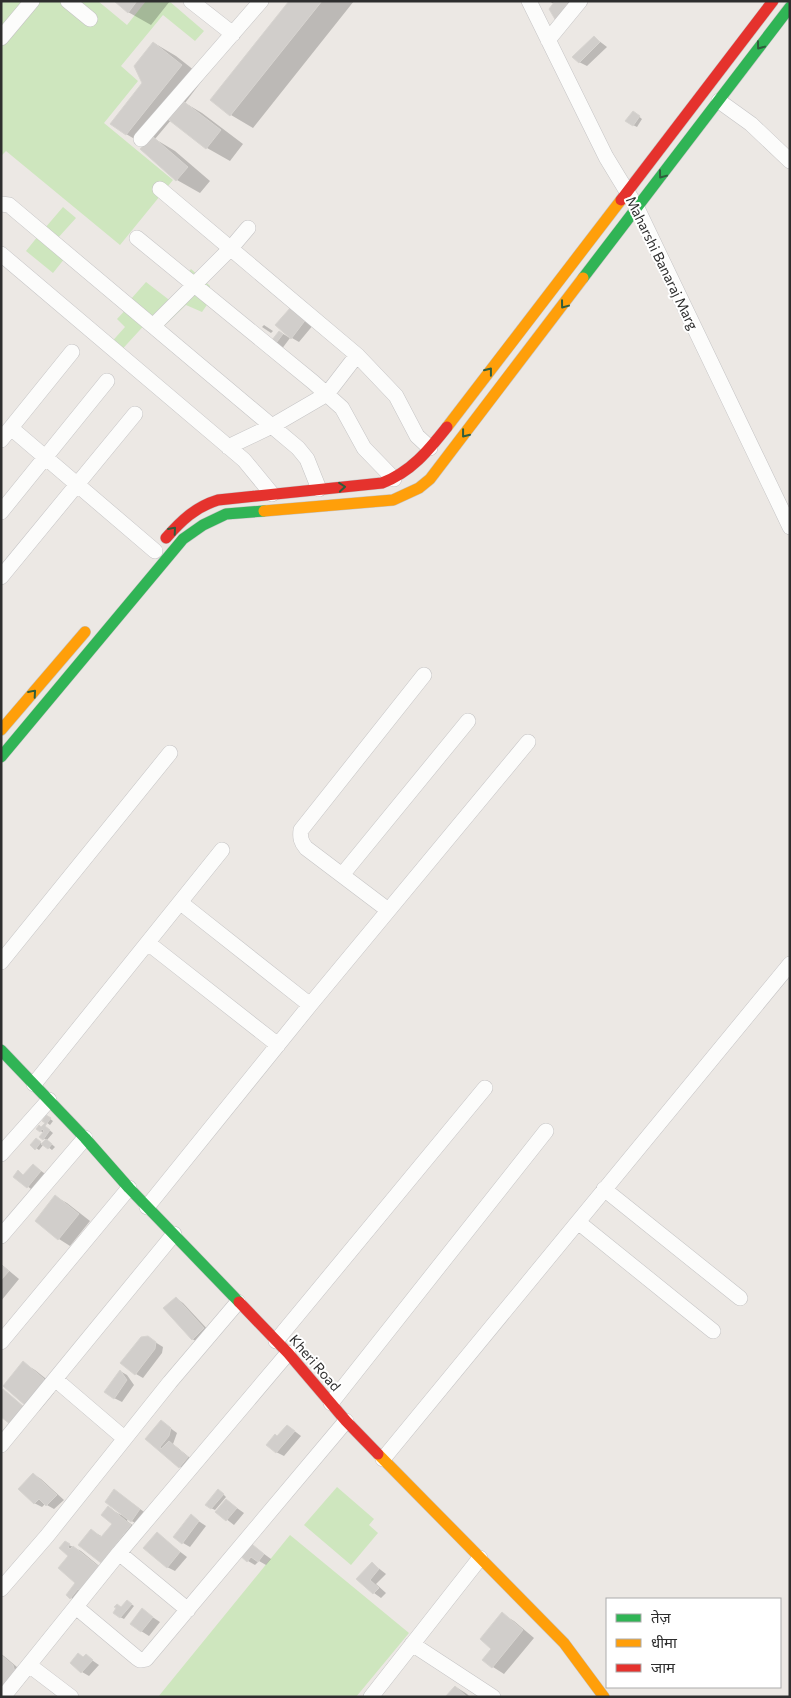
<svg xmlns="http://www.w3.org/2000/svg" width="791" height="1698" font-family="Commissioner,'Noto Sans Devanagari',sans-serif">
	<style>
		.green { fill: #cee6be }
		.shadow { fill: #0003 }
		.building { fill: #d1cecb; stroke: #d7d4d0 }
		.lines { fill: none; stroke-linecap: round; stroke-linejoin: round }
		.street-casing { stroke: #c5c4c5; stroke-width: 16 }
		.fast-casing { stroke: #c5c4c5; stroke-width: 12 }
		.slow-casing { stroke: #c5c4c5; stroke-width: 12 }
		.jam-casing { stroke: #c5c4c5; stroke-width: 12 }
		.street { stroke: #fcfcfb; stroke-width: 15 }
		.fast { stroke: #30b455; stroke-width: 11 }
		.slow { stroke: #ff9f0a; stroke-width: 11 }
		.jam { stroke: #e5322d; stroke-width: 11 }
		.oneway { stroke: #2f5d3c }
		.labels { text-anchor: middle; stroke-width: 4; stroke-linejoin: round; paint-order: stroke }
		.street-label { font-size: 14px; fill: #2e2e2e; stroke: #fff }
	</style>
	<rect width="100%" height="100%" fill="#ece8e4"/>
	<path class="green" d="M1,1H98L127,25L146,1H169L204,31L195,41L163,15L121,66L138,81L104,123L173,180L120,245L6,151L1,156Z
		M63,207L76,218L57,239L45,228Z
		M42,231L69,253L53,273L26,251Z
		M191,269L210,286L209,302L202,312L186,305L163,327L131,299L146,282L177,306L199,288L185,276Z
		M131,304L149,320L117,355L108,346L125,327L117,319Z
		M337,1487L374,1519L369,1525L378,1533L351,1565L304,1525Z
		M290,1535L409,1633L356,1697H158Z"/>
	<path class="shadow" d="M116,1H170L151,25L128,12Z
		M291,1H354L253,128L231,115Z
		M549,1H569L574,5L564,24L554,4Z
		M594,37L607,47L587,66L579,62Z
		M154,43L176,56L204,78L185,103L202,113L243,144L230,161L207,148L171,120L155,139L175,151L210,181L200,193L177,180L145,145L126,134L144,84Z
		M636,114L642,119L637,127L633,125Z
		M291,308L314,324L299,342L292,338Z
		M264,325L273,331L271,333L262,327Z
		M280,332L290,338L281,350L273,341Z
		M46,1116L53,1121L50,1125L43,1120Z
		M47,1128L53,1133L47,1140L55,1147L52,1150L44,1144L39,1150L36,1148L39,1142L42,1144L46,1140L41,1137L44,1133L37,1129Z
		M33,1165L48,1176L35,1192L14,1176L18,1172L25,1176Z
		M56,1197L67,1203L90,1221L70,1246L59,1239Z
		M1,1264L19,1279L1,1301Z
		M176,1298L183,1303L211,1333L200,1343L192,1339Z
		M155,1342L163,1347L162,1353L143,1378L136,1374Z
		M23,1363L35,1370L55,1386L54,1393L39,1411L27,1405Z
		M120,1371L127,1375L134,1385L122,1402L114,1398Z
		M162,1422L177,1433L173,1444L195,1462L187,1471L180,1467L147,1439Z
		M288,1426L301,1436L284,1456L276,1452L278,1438Z
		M33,1474L41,1479L64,1500L54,1509L45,1504L42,1507L34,1503Z
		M115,1491L147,1514L139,1525L128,1519L127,1521L142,1532L113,1569L102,1562L92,1531L103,1537L114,1523L108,1508L121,1515L122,1514Z
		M221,1492L226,1497L215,1510L211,1508Z
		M227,1501L244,1513L234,1525L217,1512Z
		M191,1516L206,1526L190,1547L183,1543Z
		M157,1534L187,1557L175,1571L167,1567Z
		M248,1542L271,1559L266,1565L259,1561L255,1565L248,1561Z
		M65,1543L81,1551L110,1575L82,1604L71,1598L77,1583Z
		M372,1563L386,1574L376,1584L386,1593L381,1598L374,1593L358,1579Z
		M130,1603L134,1606L124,1619L120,1617L122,1608Z
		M142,1610L160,1622L149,1636L141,1631Z
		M502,1614L514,1621L534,1638L504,1674L493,1667V1649Z
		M1,1654L4,1656L24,1673L1,1684Z
		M86,1656L99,1665L89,1676L82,1672L84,1658Z
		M456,1687L467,1694L470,1697H447Z"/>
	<path class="building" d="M114,1H137L128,13Z
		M289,1H322L230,116L210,100Z
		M555,1L568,2L556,21L549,9Z
		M594,36L600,42L579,63L572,57Z
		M153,42L182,65L126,135L110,124L142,83L134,66Z
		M179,98L221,130L206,149L165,117Z
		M633,111L640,116L633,126L625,121Z
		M152,136L188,167L176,181L140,149Z
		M291,307L307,318L291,339L275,325Z
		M279,331L283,334L273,347L272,340Z
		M46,1115L51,1118L45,1126L50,1130L43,1140L39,1137L44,1131L42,1129L40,1132L36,1129L39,1125L41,1127L45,1123L42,1121Z
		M36,1138L41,1142L35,1150L30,1145Z
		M46,1139L52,1144L48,1149L41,1144Z
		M33,1164L41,1171L27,1188L13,1177L18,1170L23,1175Z
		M55,1195L79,1214L58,1240L35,1221Z
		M1,1265L9,1271L1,1280Z
		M176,1297L204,1328L192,1340L163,1308Z
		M148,1336L156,1342L155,1349L135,1375L120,1363L141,1337Z
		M23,1361L44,1379L42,1387L26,1406L3,1386Z
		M120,1370L127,1380L114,1399L104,1392Z
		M3,1389L24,1407L10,1424L1,1417V1392Z
		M161,1420L171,1428L169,1436L160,1447L161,1449L169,1441L188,1457L179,1468L145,1439Z
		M287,1425L295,1431L276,1453L266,1445L275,1434L277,1436Z
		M33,1473L57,1495L46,1506L39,1499L34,1504L18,1489Z
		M114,1489L140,1509L131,1522L105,1502Z
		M218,1489L224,1494L211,1509L205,1505Z
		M226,1499L237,1508L226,1521L215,1512Z
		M108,1506L131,1525L101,1563L78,1545L91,1529L101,1537L112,1524L101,1515Z
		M191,1514L199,1521L182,1544L173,1537Z
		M157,1532L180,1552L167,1568L143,1548Z
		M247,1540L264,1554L258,1562L251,1557L247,1562L237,1553Z
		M65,1541L70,1544L68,1547L70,1549L73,1546L99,1567L80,1590L78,1589L70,1599L66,1595L75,1583L58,1568L68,1556L59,1548Z
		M372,1562L379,1569L370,1580L379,1588L373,1594L356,1579Z
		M127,1600L132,1604L120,1618L113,1613L116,1608L114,1607L117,1604L121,1607Z
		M142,1608L153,1617L141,1632L130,1624Z
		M502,1612L523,1630L492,1668L482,1660L491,1649L480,1639Z
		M78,1653L83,1657L86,1654L93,1660L81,1673L70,1663Z
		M1,1655L13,1665L15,1672L3,1687L1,1685Z
		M455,1686L467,1697H445Z"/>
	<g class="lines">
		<g class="street-casing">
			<path id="street" d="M68,1L90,19
				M191,1L233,34
				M529,1L606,157L637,208L790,527
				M1,38L32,1
				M548,40L580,1
				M719,101L751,124L790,161
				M141,139L261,1
				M160,189L357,355L396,396L417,436L430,448
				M1,204L9,205L298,448L307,459L319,489
				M137,238L313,382L342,408L364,448L394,479
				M1,254L244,460L272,494
				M153,326L231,248L248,228
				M11,428L155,551
				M1,440L72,352
				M228,447L272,426L327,394L357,355
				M1,512L107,381
				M1,577L135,414
				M342,875L468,721
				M181,903L310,1005
				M388,910L306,848C301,842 300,838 301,830L424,675
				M148,943L278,1045
				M1,962L170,753
				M34,1084L222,850
				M1,1154L49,1100
				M604,1189L740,1298
				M147,1207L310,1005L528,742
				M578,1222L713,1331
				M1,1236L85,1138
				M276,1341L485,1088
				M1,1342L129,1188
				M55,1379L124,1438
				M331,1403L546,1131
				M1,1445L174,1234
				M383,1459L790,964
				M119,1553L188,1610
				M1,1589L47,1536L170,1382L238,1302
				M76,1607L137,1658L140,1660L146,1659L346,1421
				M412,1644L493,1697
				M29,1665L71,1697
				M3,1697L119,1553L288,1353
				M371,1697L480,1558"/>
		</g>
		<g class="fast-casing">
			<path id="fast" d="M583,278L790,7
				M1,757L183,539L203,525L226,514L264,511
				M1,1050L85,1138L129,1188L239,1302"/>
		</g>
		<g class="slow-casing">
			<path id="slow" d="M447,427L621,200
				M264,511L393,500L419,488L430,479L583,278
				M1,730L85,632
				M378,1454L564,1643L604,1697"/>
		</g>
		<g class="jam-casing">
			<path id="jam" d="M621,200L773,1
				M166,538C181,521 195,507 218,500L382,483C411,472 428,451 447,427
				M239,1302L288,1353L346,1421L378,1454"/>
		</g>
		<use href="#street" class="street"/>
		<use href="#fast" class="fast"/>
		<use href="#slow" class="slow"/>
		<use href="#jam" class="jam"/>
	</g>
	<defs><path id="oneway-chevron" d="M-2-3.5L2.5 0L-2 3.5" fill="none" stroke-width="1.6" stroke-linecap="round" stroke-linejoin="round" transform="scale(1.25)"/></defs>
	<g class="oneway">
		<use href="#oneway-chevron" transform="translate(760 46) rotate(127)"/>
		<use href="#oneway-chevron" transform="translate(662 175) rotate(127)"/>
		<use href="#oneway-chevron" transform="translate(564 305) rotate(127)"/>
		<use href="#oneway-chevron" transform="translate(489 371) rotate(-52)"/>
		<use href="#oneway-chevron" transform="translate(465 434) rotate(128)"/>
		<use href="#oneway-chevron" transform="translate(342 487) rotate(-5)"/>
		<use href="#oneway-chevron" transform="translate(173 530) rotate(-49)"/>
		<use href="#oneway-chevron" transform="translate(33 693) rotate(-49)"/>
	</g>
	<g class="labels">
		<g class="street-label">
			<text transform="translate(662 263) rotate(64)" y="5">Maharshi Banaraj Marg</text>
			<text transform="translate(315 1363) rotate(49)" y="5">Kheri Road</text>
		</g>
	</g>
	<rect width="791" height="1698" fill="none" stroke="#2e2e2e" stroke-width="5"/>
	<rect x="606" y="1598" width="175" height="90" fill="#ffffff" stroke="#ababab"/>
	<rect x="616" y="1614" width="25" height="8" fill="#30b455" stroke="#ababab"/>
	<text x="651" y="1623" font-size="15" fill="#2e2e2e">तेज़</text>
	<rect x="616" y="1639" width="25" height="8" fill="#ff9f0a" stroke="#ababab"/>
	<text x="651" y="1648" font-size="15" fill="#2e2e2e">धीमा</text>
	<rect x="616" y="1664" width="25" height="8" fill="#e5322d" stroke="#ababab"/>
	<text x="651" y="1673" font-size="15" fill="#2e2e2e">जाम</text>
</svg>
